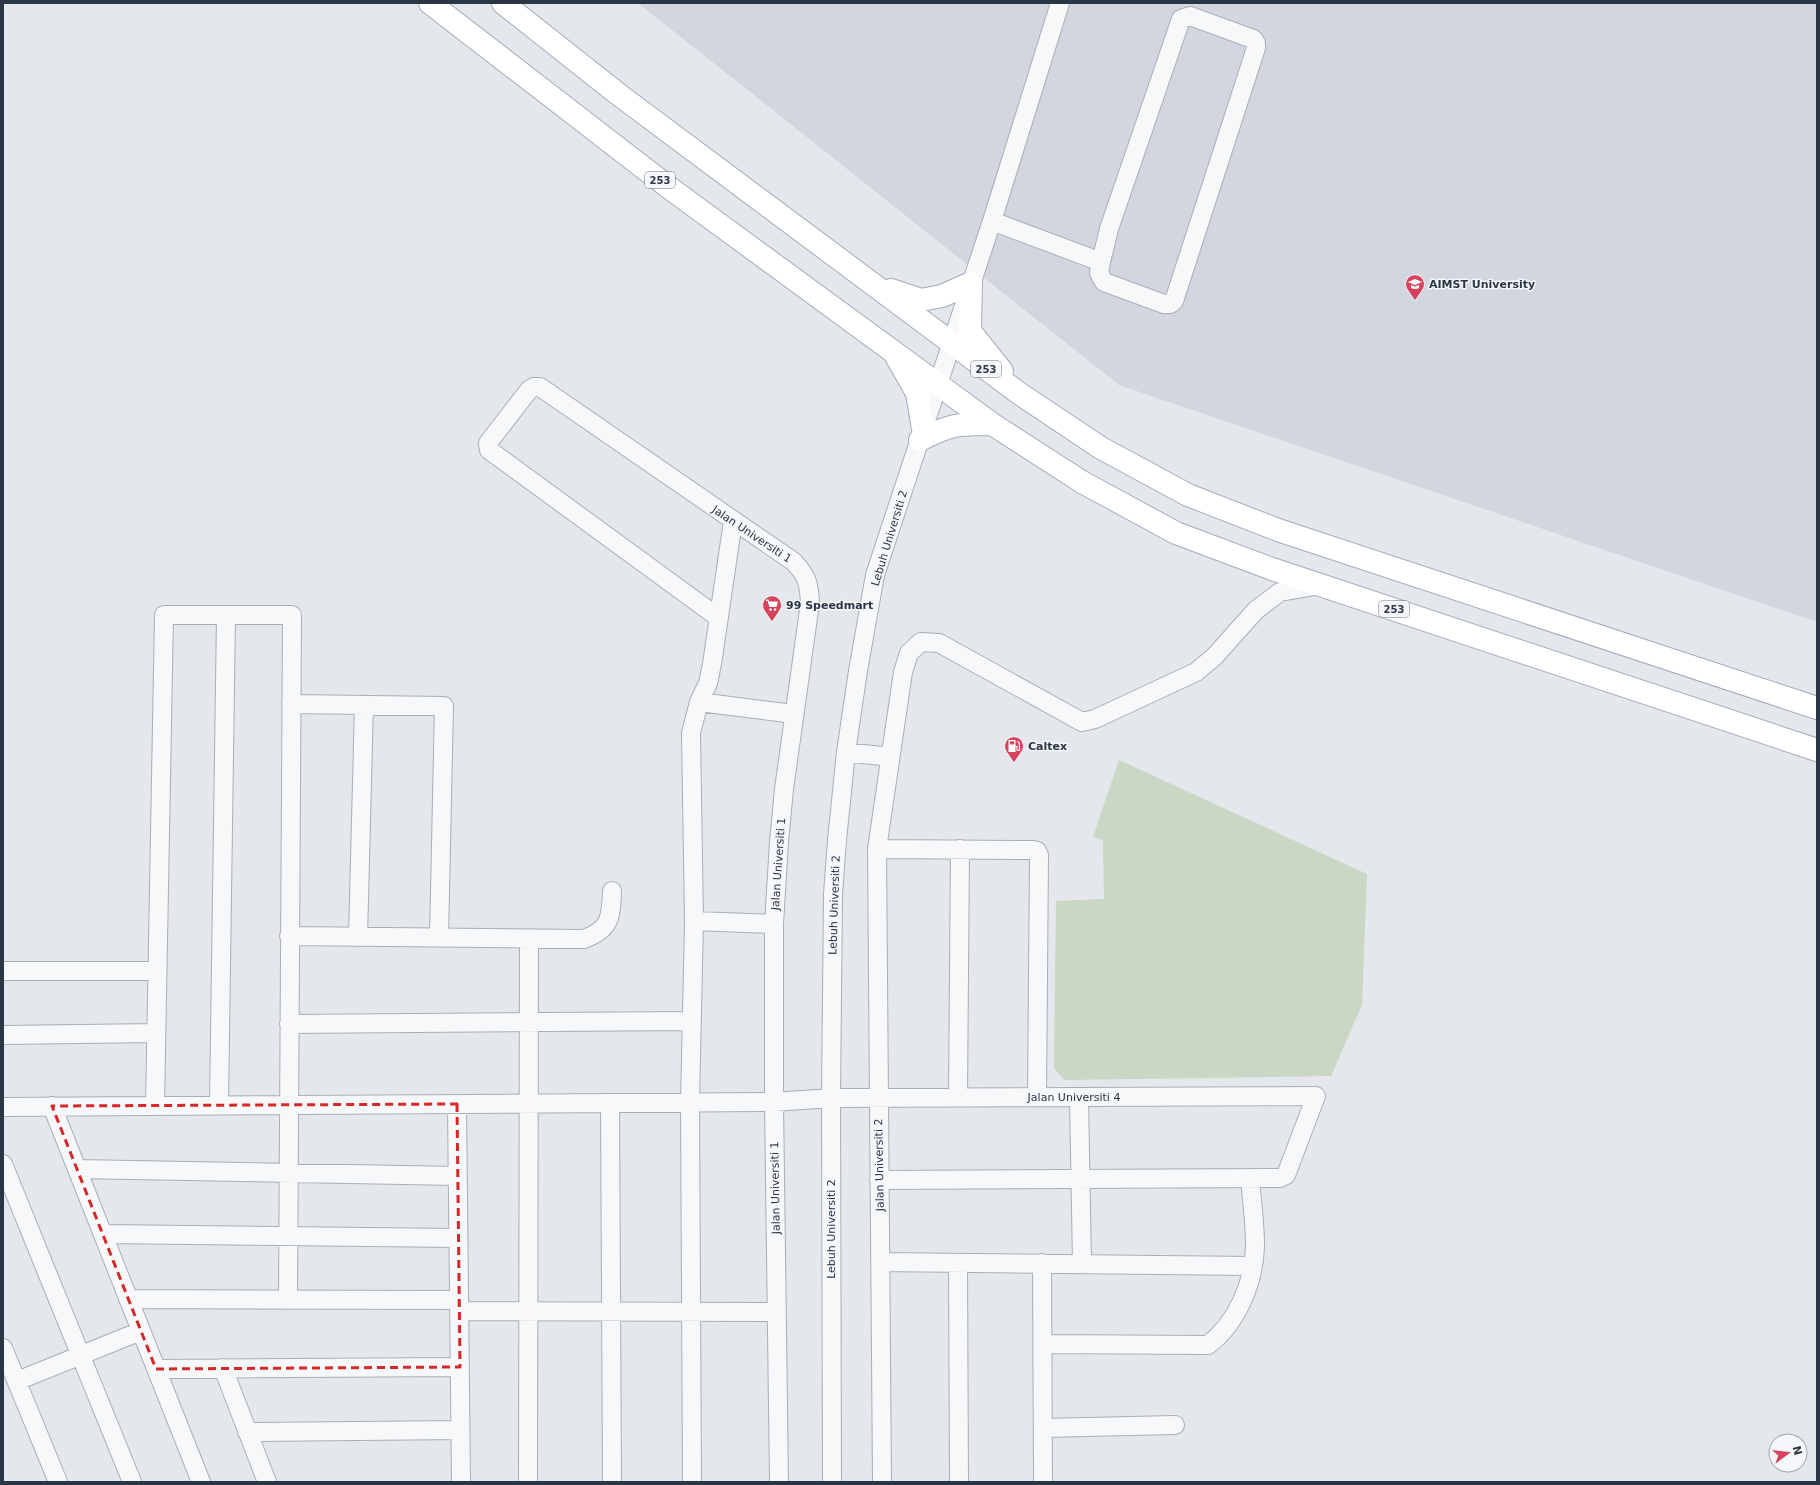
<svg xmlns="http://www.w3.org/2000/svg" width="1820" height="1485" font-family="'DejaVu Sans',sans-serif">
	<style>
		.built { fill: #d2d6de }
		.green { fill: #c9d7c4 }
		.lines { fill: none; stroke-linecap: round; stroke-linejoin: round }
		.minor-casing { stroke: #a8aeb7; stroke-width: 20 }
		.major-casing { stroke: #a2acb9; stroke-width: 24 }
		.minor { stroke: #f7f8fa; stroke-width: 18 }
		.major { stroke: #fff; stroke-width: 22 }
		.marked { fill: none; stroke: #d62828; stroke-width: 3; stroke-dasharray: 8 5; stroke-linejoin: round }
		.labels { text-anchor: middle; stroke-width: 3; stroke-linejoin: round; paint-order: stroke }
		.shield { fill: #f4f6f9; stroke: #676f7c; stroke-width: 1 }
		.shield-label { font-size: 10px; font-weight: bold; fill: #2a3546 }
		.poi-label { font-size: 11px; font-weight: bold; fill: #2a3546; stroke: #f4f6f9; text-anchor: start }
		.street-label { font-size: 11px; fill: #2a3546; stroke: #f4f6f9 }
	</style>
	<rect width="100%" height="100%" fill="#e4e7ec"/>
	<path class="built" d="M638,3H1817V622L1119,385Z"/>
	<path class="green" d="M1119,760L1367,874L1362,1005L1331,1076L1064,1080L1054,1068L1056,901L1104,899L1103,840L1093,837Z"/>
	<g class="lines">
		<g class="minor-casing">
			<path id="minor" d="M992,221L1101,262L1109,229L1181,19L1190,16L1253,39L1256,43V48L1174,301L1170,304H1164L1104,282L1099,273L1101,262
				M719,618L489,450L488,443L529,390L534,387H540L794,562C807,576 809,583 810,603L784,789L779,842L774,924V1102L779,1482
				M699,702L794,714
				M291,704L444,706L439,938
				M846,752L890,757
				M877,849L1033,850L1037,851L1039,855L1037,1097
				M694,921L774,924
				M289,936L584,939C611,929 611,917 612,891
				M358,937L364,705
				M3,971H157
				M289,1024L692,1021
				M3,1035L156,1033
				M958,1097L960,849
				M1079,1097L1082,1264
				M610,1103L612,1482
				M457,1104L461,1482
				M219,1105L226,615
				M52,1106L201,1482
				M155,1106L164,615H292L288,1300
				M3,1107L774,1102L831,1098L1316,1096L1286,1175L1280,1178L879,1180
				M3,1164L132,1482
				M77,1169L457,1176
				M103,1234L458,1238
				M880,1262L1253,1266
				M958,1263L959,1482
				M1042,1263L1043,1482
				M128,1299L459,1300
				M459,1311L776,1312
				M1042,1344L1208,1345C1237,1323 1254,1283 1255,1246C1255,1224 1252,1201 1250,1179
				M3,1348L58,1482
				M223,1368L267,1482
				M156,1369L460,1367
				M17,1381L141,1331
				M1043,1428L1175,1425
				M247,1432L460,1430
				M528,1482L529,939
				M692,1482L690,1103L694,921L691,733L699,702L708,683L712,664L733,521
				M832,1482L831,1098L833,894L837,840L846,752L858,671L875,575L992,221L1060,3
				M882,1482L877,849L903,672L909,653L921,642L939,643L1082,722L1095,719L1196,672L1214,657L1256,610L1280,592L1321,585"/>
		</g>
		<g class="major-casing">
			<path id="major" d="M430,3L671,189L992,424L1082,482L1176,533L1272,569L1817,750
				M503,3L618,94L1020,394L1101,448L1188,495L1278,530L1817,708
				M891,290L921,300L942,296L971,283L970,331L1002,371
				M897,358L917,393L923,429
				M920,440C950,424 959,424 992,424"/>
		</g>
		<use href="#minor" class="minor"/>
		<use href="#major" class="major"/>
	</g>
	<path class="marked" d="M457,1104L460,1367L156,1369L52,1106Z"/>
	<defs>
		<g id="university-pin" transform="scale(1)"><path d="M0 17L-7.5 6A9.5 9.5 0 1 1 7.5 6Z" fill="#d7435c" stroke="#f4f6f9"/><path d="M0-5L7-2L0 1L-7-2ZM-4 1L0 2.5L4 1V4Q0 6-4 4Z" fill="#fff"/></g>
		<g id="supermarket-pin" transform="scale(1)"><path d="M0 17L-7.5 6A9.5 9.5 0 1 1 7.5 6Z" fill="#d7435c" stroke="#f4f6f9"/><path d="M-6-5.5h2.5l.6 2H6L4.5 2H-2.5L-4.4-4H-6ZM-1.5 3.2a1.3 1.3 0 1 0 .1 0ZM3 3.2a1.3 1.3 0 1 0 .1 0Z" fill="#fff"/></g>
		<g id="fuel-pin" transform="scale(1)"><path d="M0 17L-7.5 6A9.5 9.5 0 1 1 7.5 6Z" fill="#d7435c" stroke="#f4f6f9"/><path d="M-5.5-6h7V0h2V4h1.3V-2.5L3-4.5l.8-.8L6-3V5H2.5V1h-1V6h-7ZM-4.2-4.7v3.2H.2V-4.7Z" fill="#fff"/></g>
	</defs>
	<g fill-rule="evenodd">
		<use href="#university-pin" x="1415" y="284"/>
		<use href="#supermarket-pin" x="772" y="605"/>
		<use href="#fuel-pin" x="1014" y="746"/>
	</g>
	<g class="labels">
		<g class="shield">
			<rect x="645" y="172" width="30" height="16" rx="3"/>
			<rect x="971" y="361" width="30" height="16" rx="3"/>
			<rect x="1379" y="601" width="30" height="16" rx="3"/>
		</g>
		<g class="shield-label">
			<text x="660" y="184">253</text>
			<text x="986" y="373">253</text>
			<text x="1394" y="613">253</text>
		</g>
		<g class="poi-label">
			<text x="1429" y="288">AIMST University</text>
			<text x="786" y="609">99 Speedmart</text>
			<text x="1028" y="750">Caltex</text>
		</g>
		<g class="street-label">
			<text transform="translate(752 534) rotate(34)" y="4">Jalan Universiti 1</text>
			<text transform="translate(889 538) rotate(-73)" y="4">Lebuh Universiti 2</text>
			<text transform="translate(778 864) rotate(-86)" y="4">Jalan Universiti 1</text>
			<text transform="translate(834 905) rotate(-88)" y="4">Lebuh Universiti 2</text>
			<text x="1074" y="1101">Jalan Universiti 4</text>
			<text transform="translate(879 1165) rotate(-91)" y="4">Jalan Universiti 2</text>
			<text transform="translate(775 1188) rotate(-91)" y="4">Jalan Universiti 1</text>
			<text transform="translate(831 1229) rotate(-90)" y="4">Lebuh Universiti 2</text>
		</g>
	</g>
	<rect width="1820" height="1485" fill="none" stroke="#2a3546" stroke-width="8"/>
	<g transform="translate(1788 1453) rotate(75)"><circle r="19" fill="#f4f6f9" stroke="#a3a9b1"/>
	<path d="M0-3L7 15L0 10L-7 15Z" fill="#d7435c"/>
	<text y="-6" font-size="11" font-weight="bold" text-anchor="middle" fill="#2a3546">N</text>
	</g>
</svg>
